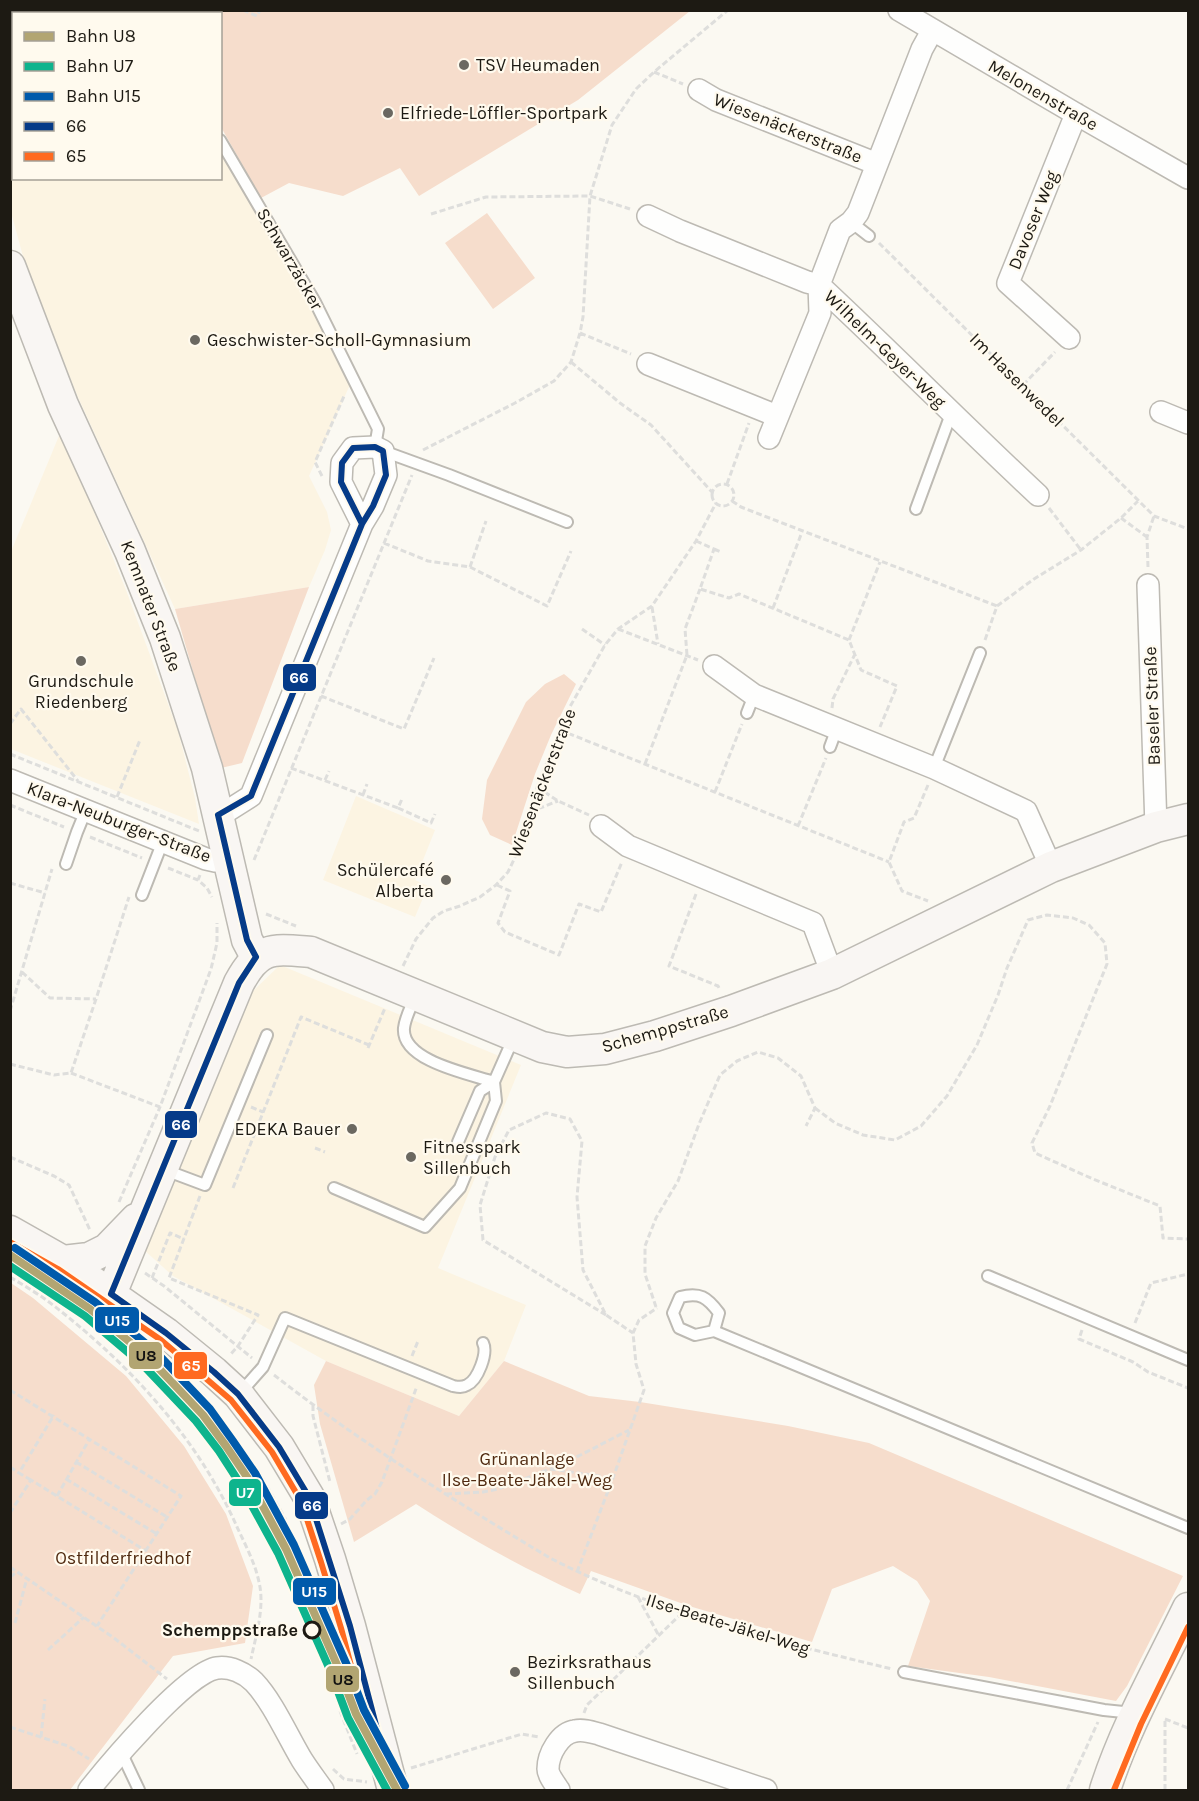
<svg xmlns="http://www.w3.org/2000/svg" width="1199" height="1801" font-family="Karla,sans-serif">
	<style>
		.built { fill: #fcf4e2 }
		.green { fill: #f6ddcc }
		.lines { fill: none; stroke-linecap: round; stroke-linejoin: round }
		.lane-casing { stroke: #bdbab3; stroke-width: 14 }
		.street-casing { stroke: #bdbab3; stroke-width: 24 }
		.secondary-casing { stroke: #bdbab3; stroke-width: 33 }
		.path { stroke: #dededc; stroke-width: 3; stroke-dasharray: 6 3; stroke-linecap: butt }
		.lane { stroke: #fefefd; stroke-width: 10 }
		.street { stroke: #fefefd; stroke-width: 21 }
		.secondary { stroke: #f9f6f3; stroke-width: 30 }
		.bus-1-casing { stroke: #fffaee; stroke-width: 10 }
		.bus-2-casing { stroke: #fffaee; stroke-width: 10 }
		.bus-1 { stroke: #063b88; stroke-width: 6 }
		.bus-2 { stroke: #ff6a20; stroke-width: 6 }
		.rail-1-casing { stroke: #fffaee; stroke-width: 12 }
		.rail-2-casing { stroke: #fffaee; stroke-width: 12 }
		.rail-3-casing { stroke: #fffaee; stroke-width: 12 }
		.rail-1 { stroke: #b2a572; stroke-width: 8 }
		.rail-2 { stroke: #0eb48d; stroke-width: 8 }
		.rail-3 { stroke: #005aab; stroke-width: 8 }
		.poi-dot { fill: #6b6861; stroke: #fffaee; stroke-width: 2 }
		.stop-dot { fill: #fffaee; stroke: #1d1a13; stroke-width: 3 }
		.labels { text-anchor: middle; stroke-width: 4.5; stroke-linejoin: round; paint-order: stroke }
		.poi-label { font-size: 18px; fill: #1d1a13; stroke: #fffaee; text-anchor: start }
		.street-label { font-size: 18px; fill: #1d1a13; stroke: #fffaee }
		.park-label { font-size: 18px; fill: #502a10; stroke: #fffaee }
		.stop-label { font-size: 18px; font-weight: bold; fill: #1d1a13; stroke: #fffaee; text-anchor: end }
		.line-badge { stroke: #fffaee; stroke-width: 2 }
		.badge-label { font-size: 16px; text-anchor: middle; font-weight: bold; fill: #fff }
		.pale-badge-label { font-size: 16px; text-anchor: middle; font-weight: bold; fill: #111 }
	</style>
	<rect width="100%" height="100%" fill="#fbf9f2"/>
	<path class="built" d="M11,106L14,107V178H220L221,156L227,152L353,378L309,476L327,512L331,530L325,550L309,587L175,609L77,395L24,260L11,212Z
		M61,431L126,590L178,731L195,798L199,824L11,749L10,554Z
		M356,796L435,830L415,880L428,886L415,917L323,880Z
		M280,965L521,1065L438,1268L526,1305L504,1361L459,1416L326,1361L173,1276L144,1250L253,991Z"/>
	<path class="green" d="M145,10L147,13L14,14L13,107L10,106V11Z
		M153,11H690L578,100L419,196L400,168L343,196L289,183L261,198L221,127L220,14H155Z
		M487,213L535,278L493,309L445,243Z
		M309,587L242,763L221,768L175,609Z
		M564,674L576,684L551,735L535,774L512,845L490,835L482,819L487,780L526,702L545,684Z
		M11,1283L33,1298L126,1376L184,1446L226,1514L253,1586L245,1643L173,1656L70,1790H11Z
		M326,1361L459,1416L504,1361L589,1396L640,1402L788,1426L869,1443L1183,1576L1127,1686L1116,1701L989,1677L908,1666L930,1601L917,1581L893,1566L832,1589L812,1642L689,1606L591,1571L580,1594C521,1567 470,1539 416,1504L354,1542L320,1424L314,1385Z"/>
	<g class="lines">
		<g class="lane-casing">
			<path id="lane" d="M145,10L147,14
				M220,140L315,302L378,429L375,447
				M851,222L869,236
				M383,451L449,475L567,522
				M916,509L951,414
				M747,713L754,695
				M830,747L837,728
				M934,768L980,653
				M66,864L77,832L86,810
				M142,895L163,841
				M458,1142L480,1091L494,1082L513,1039
				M165,1170L205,1185L267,1035
				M334,1188L425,1227L460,1188L496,1101L494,1082C470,1074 401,1061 404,1028C405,1018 411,1007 415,997
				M988,1276L1188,1360
				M714,1331L719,1313C707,1297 700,1292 680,1297L673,1313L679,1328L695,1335L714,1331L1188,1528
				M240,1393L263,1367L285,1318L453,1386C458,1387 462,1388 467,1385C478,1380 488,1353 483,1343
				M904,1672L1104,1710L1133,1713
				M121,1752L139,1790"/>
		</g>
		<g class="street-casing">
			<path id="street" d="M899,10L1076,114L1188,178
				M699,90L716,100L877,164
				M648,216L680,231L807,282L819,285C893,354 964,426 1038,495
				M1069,338L1008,283L1076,114
				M648,364L777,416
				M1161,412L1188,423
				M769,438L820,313L819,285L840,230L851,222L858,213L922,49L932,31
				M1148,585L1156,827
				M714,666L754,695L934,768L1026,811L1051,867
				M10,780L206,859L215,861L228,859
				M218,815L229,810L251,796L362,524L373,506L386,475L383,451L375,447L353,448L342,463L341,482L362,524
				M601,826L628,846L813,923L832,974
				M89,1790C109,1765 187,1672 217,1668C230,1666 245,1673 254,1682C273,1702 288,1737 302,1760C309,1771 316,1780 323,1790
				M559,1790C555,1784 548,1775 548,1769C548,1754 560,1733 575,1731C583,1729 592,1732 599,1734L766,1790"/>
		</g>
		<g class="secondary-casing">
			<path id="secondary" d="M10,266L63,405L130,551L165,638L207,768L247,940L256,957
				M10,1231L63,1261L166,1333L214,1372L238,1394L279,1447L309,1497L330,1559L350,1626L393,1790
				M63,1261L89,1258L107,1249L136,1219
				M111,1294L239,983C259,946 272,949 311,952L542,1047L567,1052L605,1049L655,1036L731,1011L832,974L1051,867L1156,827L1188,819
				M1105,1790C1125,1727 1159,1668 1188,1608"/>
		</g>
		<path class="path" d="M83,10L91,14
			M243,10L257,16L260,10
			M654,72L683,84
			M431,214L486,197L590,196L630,209
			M879,243L1154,516L1188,529
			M580,333L631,354
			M571,362L620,403L651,425L712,492
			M1023,385L1055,352
			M423,450L515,403L554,381L571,362L580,333L583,317L590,196L612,125L636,89L654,72L728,10
			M322,476L315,462L345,394
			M712 495a11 11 0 1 1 22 0a11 11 0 1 1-22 0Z
			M727,484L749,423
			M732,501L741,507L997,606
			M1049,508L1081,550
			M1121,518L1147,537
			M696,541L714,549L700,589L729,598L739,594L849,640L861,670L897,686L880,727
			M384,543L428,561L470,567L547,606L571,551
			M714,549L721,552
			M470,567L486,521
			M1148,567L1147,537L1154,516
			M652,607L658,644
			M773,608L802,532
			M582,629L605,645
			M618,629L698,660
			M849,640L880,562
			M985,640L997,606L1034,579L1081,550L1121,518L1138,501
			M321,696L404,729L434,658
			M832,708L833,699L855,654
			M10,724L21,709L78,781
			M560,730L889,862
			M10,754L199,831
			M645,764L687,655L685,629L700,589
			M291,768L398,808L402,799
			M325,780L329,771
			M928,785L914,818L904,822L889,862L902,891L928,901
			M537,787L558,801L589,815
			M715,792L742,724
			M363,795L367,784
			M117,797L140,740
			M10,805L64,827
			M398,808L431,823L435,814
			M530,812L558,801
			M798,826L826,758
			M90,837L142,858
			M254,860L412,475
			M168,868L198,880
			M200,875L198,880L207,888L212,897
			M10,883L45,893
			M497,885L510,891L498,923L505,932L559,955L579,904L601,912L622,862
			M696,894L669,966L718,986L720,990
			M266,914L296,926
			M403,966L416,939L433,918L444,911L460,906L480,897L496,885L508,872L518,851L537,787L567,712L605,645L618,629L652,606L696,541L716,503
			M22,972L50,998L96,999
			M10,1011L52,869
			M368,1048L385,1008
			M10,1064L54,1075L71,1073L96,999L129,897
			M71,1073L160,1107L211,969L217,943V923
			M251,1107L263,1112
			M815,1108L835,1123L863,1135L895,1140L921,1126L947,1096L977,1045L998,995L1007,968L1028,920L1047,915L1073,918L1089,925L1105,943L1107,964L1050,1106L1032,1143L1035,1153L1093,1179L1160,1206L1163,1238L1188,1239
			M315,1148L325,1152
			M10,1157L54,1176L69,1185L90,1230
			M233,1188L301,1017L369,1045
			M200,1196L169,1278L258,1315L238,1346L230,1355
			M119,1202L160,1107
			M145,1273L164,1286L252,1358
			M10,1277C23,1285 37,1293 49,1302C127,1362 197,1436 237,1527C245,1544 255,1563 259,1582C265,1607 256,1635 251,1659
			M152,1278L170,1233L184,1239
			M656,1307L645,1274V1246L656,1218L678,1181L699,1124L720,1075L737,1061L758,1052L778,1058L801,1076L815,1108L806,1126
			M606,1315L483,1240L480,1205L495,1157L509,1130L546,1113L570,1119L582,1141L577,1197L583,1270L606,1315L633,1333
			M1135,1323L1151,1283L1188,1274
			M1082,1330L1079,1339L1133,1362L1148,1372L1188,1388
			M412,1356L418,1341
			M274,1375C361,1443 455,1501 550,1558C657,1613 776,1641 892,1669
			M10,1390L181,1496L97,1626
			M203,1395L226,1425L258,1470L239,1483L262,1522
			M313,1405V1416L330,1482
			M76,1462L167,1517
			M10,1467L19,1473
			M552,1468C579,1457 603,1443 629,1430
			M258,1470L286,1520
			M66,1479L157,1534
			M31,1480L19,1473L54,1415
			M446,1494L483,1492L498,1489L550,1469L613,1478
			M57,1496L89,1440
			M10,1513L31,1480L146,1551
			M341,1524L350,1519L367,1500L375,1494L382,1482L417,1386
			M10,1567L114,1638L167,1679
			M577,1572L613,1478L644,1390L636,1364L633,1333L639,1320L657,1308
			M10,1577L17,1572
			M638,1597L659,1636
			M15,1623L27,1578
			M48,1650L84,1617
			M340,1711L357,1754
			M584,1713L587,1705L683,1612
			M1165,1719L1188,1728
			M10,1727L68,1746L89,1759
			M41,1737L45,1699
			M411,1768L522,1734L539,1737
			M333,1769L344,1779L367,1782
			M1067,1790L1098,1722
			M1165,1790V1719"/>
		<use href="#lane" class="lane"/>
		<use href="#street" class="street"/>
		<use href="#secondary" class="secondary"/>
		<g class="bus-1-casing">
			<path id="bus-1" d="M375,447L383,451L386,475L373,506L362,524L341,482L342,463L353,448Z
				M218,815L251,796L362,524
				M218,815L247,940L256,957
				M111,1294L166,1333L214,1372L238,1394L279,1447L309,1497L350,1626L393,1790
				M111,1294L239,983L256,957"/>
		</g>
		<g class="bus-2-casing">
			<path id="bus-2" d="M10,1242L58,1269L161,1340L231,1400L272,1452L301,1501L321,1562L341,1628L384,1790
				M1114,1790L1141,1724L1188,1627"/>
		</g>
		<use href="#bus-1" class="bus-1"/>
		<use href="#bus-2" class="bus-2"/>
		<g class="rail-1-casing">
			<path id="rail-1" d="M10,1255L90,1309L149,1358L203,1415L226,1446L247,1477L286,1549L338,1667L356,1714L397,1790"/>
		</g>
		<g class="rail-2-casing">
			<path id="rail-2" d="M10,1266L85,1316L143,1365L196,1421L219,1451L239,1482L278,1553L330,1670L348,1718L387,1790"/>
		</g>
		<g class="rail-3-casing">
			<path id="rail-3" d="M15,1248L95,1302L155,1351L210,1409L233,1441L255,1473L294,1545L346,1663L364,1710L405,1786"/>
		</g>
		<use href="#rail-1" class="rail-1"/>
		<use href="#rail-2" class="rail-2"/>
		<use href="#rail-3" class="rail-3"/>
	</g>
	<g class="poi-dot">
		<circle cx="464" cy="65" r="6"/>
		<circle cx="388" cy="113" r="6"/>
		<circle cx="195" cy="340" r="6"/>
		<circle cx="81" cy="661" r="6"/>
		<circle cx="446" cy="880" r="6"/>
		<circle cx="352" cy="1129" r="6"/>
		<circle cx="411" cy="1157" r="6"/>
		<circle cx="515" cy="1672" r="6"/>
	</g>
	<circle class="stop-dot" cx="312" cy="1630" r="8"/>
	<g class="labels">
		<g class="poi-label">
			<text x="476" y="71">TSV Heumaden</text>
			<text x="400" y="119">Elfriede-Löffler-Sportpark</text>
			<text x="207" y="346">Geschwister-Scholl-Gymnasium</text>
			<text x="81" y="687" text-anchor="middle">Grundschule<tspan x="81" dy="21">Riedenberg</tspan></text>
			<text x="434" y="876" text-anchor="end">Schülercafé<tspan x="434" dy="21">Alberta</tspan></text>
			<text x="340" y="1135" text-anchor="end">EDEKA Bauer</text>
			<text x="423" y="1153">Fitnesspark<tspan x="423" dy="21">Sillenbuch</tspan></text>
			<text x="527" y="1668">Bezirksrathaus<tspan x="527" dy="21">Sillenbuch</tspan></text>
		</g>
		<g class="street-label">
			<text transform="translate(1043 95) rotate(30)" y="6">Melonenstraße</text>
			<text transform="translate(788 128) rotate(22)" y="6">Wiesenäckerstraße</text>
			<text transform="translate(1033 220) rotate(-68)" y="6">Davoser Weg</text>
			<text transform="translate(290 259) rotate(60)" y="6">Schwarzäcker</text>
			<text transform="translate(885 349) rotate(44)" y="6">Wilhelm-Geyer-Weg</text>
			<text transform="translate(1017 380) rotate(45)" y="6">Im Hasenwedel</text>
			<text transform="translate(151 606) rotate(69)" y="6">Kemnater Straße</text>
			<text transform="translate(1152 706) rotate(-92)" y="6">Baseler Straße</text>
			<text transform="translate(542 783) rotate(-69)" y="6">Wiesenäckerstraße</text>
			<text transform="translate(119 822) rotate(21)" y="6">Klara-Neuburger-Straße</text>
			<text transform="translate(665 1029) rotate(-16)" y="6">Schemppstraße</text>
			<text transform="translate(728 1624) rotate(17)" y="6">Ilse-Beate-Jäkel-Weg</text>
		</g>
		<g class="park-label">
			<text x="527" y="1465">Grünanlage<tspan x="527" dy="21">Ilse-Beate-Jäkel-Weg</tspan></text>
			<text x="123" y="1564">Ostfilderfriedhof</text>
		</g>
		<g class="stop-label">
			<text x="298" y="1636">Schemppstraße</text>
		</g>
	</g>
	<g class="line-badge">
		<rect x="282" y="663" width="35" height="29" rx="6" fill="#063b88"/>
		<rect x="164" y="1110" width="34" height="29" rx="6" fill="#063b88"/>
		<rect x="94" y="1306" width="46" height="28" rx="6" fill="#005aab"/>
		<rect x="128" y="1341" width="35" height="29" rx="6" fill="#b2a572"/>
		<rect x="173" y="1351" width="35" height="29" rx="6" fill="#ff6a20"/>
		<rect x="228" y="1478" width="34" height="29" rx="6" fill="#0eb48d"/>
		<rect x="294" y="1491" width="35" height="29" rx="6" fill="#063b88"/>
		<rect x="292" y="1577" width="45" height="29" rx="6" fill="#005aab"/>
		<rect x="325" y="1665" width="35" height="28" rx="6" fill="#b2a572"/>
	</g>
	<g class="badge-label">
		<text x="299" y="683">66</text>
		<text x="181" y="1130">66</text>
		<text x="117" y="1326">U15</text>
		<text x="191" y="1371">65</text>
		<text x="245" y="1498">U7</text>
		<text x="312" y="1511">66</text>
		<text x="314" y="1597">U15</text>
	</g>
	<g class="pale-badge-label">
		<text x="146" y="1361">U8</text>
		<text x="343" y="1685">U8</text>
	</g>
	<rect width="1199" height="1801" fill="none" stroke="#1d1a13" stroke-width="24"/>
	<rect x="12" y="12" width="210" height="168" fill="#fffaee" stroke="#a5a096" stroke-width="1.5"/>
	<rect x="24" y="32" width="30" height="9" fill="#b2a572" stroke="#a5a096" stroke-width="1.5"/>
	<text x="66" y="42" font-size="18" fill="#1d1a13">Bahn U8</text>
	<rect x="24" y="62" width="30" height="9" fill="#0eb48d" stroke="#a5a096" stroke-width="1.5"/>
	<text x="66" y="72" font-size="18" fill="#1d1a13">Bahn U7</text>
	<rect x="24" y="92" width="30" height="9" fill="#005aab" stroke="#a5a096" stroke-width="1.5"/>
	<text x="66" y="102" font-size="18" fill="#1d1a13">Bahn U15</text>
	<rect x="24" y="122" width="30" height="9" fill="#063b88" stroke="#a5a096" stroke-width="1.5"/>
	<text x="66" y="132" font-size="18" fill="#1d1a13">66</text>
	<rect x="24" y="152" width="30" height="9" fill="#ff6a20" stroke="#a5a096" stroke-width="1.5"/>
	<text x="66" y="162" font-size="18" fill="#1d1a13">65</text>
</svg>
